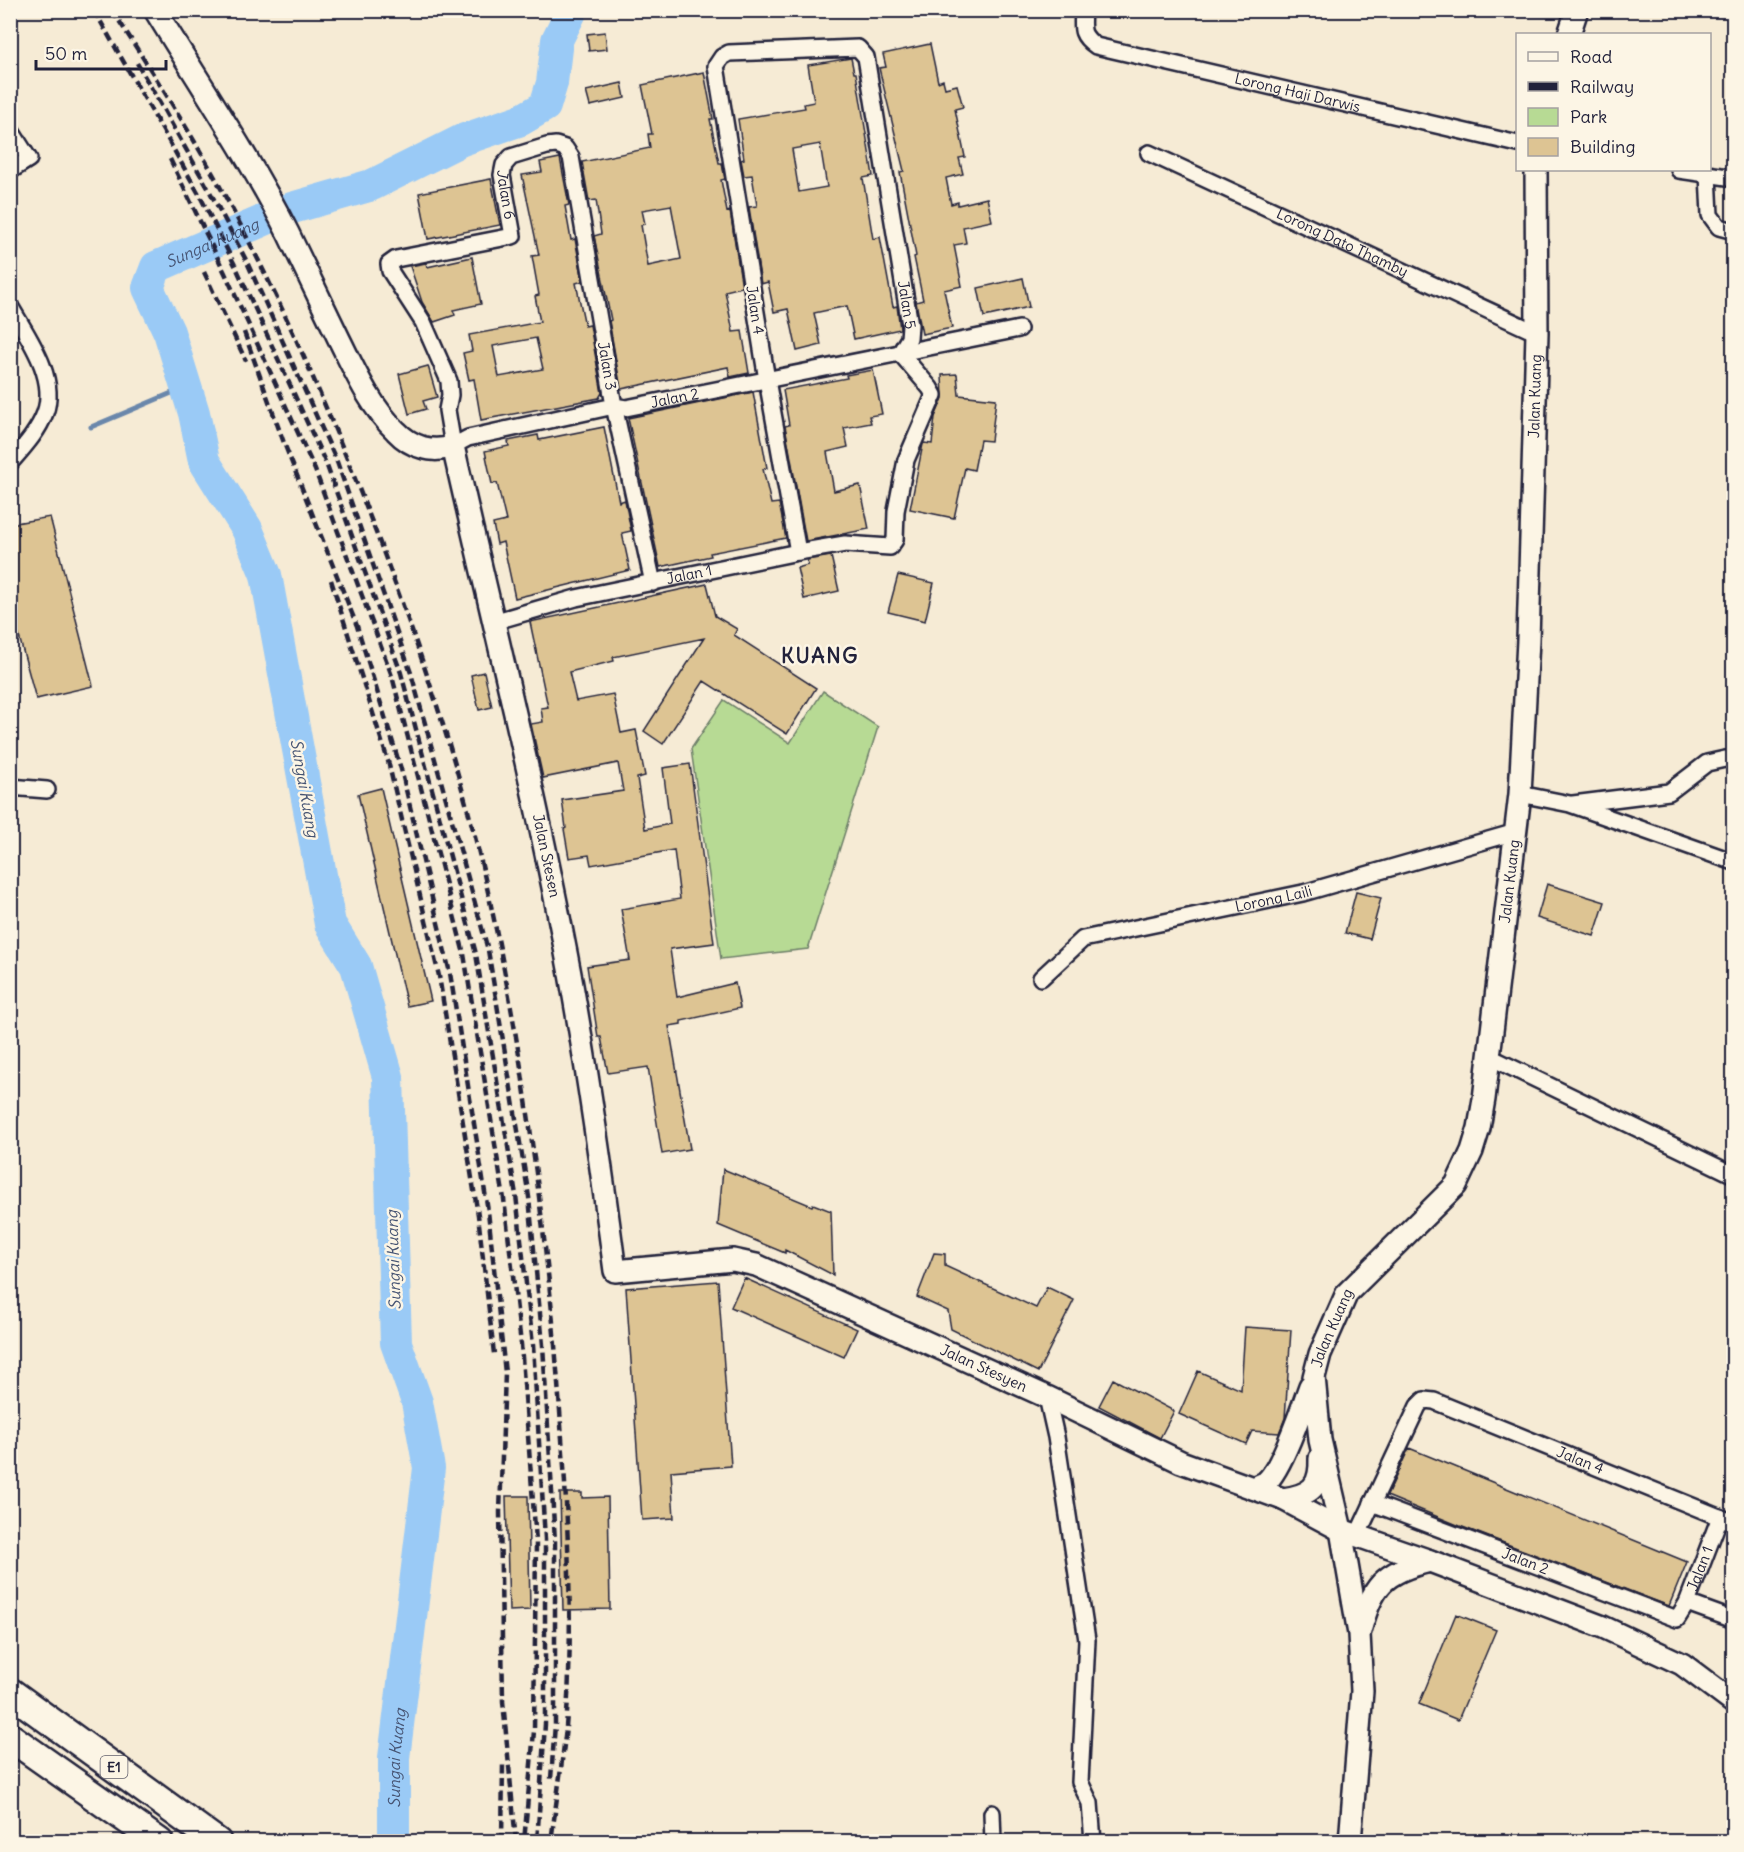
<svg xmlns="http://www.w3.org/2000/svg" width="1744" height="1852" font-family="Delius,sans-serif">
	<style>
		.green { fill: #b7da94; stroke: #6c7e68; stroke-width: 1.5 }
		.lines { fill: none; stroke-linecap: round; stroke-linejoin: round }
		.stream { stroke: #6a87ab; stroke-width: 5 }
		.river { stroke: #9acaf6; stroke-width: 32 }
		.building { fill: #ddc493; stroke: #22223b; stroke-width: 1.5; fill-rule: evenodd }
		.street-casing { stroke: #22223b; stroke-width: 20 }
		.secondary-casing { stroke: #22223b; stroke-width: 26 }
		.highway-casing { stroke: #22223b; stroke-width: 32 }
		.street { stroke: #fcf5e5; stroke-width: 15 }
		.secondary { stroke: #fcf5e5; stroke-width: 21 }
		.highway { stroke: #fcf5e5; stroke-width: 27 }
		.rail { stroke: #22223b; stroke-width: 4.5; stroke-dasharray: 9 4.5; stroke-linecap: butt }
		.labels { text-anchor: middle; stroke-width: 5; stroke-linejoin: round; paint-order: stroke }
		.shield { fill: #fcf5e5; stroke: #63616e; stroke-width: 1.5 }
		.shield-label { font-size: 14px; font-weight: bold; fill: #22223b }
		.street-label { font-size: 15px; fill: #22223b; stroke: #fcf5e5 }
		.water-label { font-size: 16px; font-style: italic; fill: #465473; stroke: #fcf5e5 }
		.district-label { font-size: 21px; font-weight: bold; letter-spacing: 1.5px; fill: #22223b; stroke: #fcf5e5 }
	</style>
	<rect width="100%" height="100%" fill="#f6ebd5"/>
	<filter id="ink" filterUnits="userSpaceOnUse"><feTurbulence type="fractalNoise" baseFrequency=".0167" numOctaves="2"/><feDisplacementMap in="SourceGraphic" scale="12" xChannelSelector="R" yChannelSelector="G"/><feConvolveMatrix kernelMatrix="1 2 1 2 8 2 1 2 1" color-interpolation-filters="sRGB"/></filter>
	<g filter="url(#ink)">
		<path class="green" d="M823,691L878,727L808,949L721,959L691,749L724,700L790,743Z"/>
		<g class="lines">
			<path class="stream" d="M91,427L186,387"/>
			<path class="river" id="s1" d="M394,1842V1758L429,1468L417,1402L396,1343L388,1077L356,966L330,924L266,575L247,529L204,461L194,413L169,332L148,288L156,267L292,208L372,185L462,140L521,120L545,106L552,83L557,40L572,10"/>
		</g>
		<path class="building" d="M605,32L607,49L589,51L587,34Z
			M930,44L938,82L943,80L945,88L957,85L963,107L955,109L965,157L959,158L963,174L946,178L951,204L958,202V205L987,198L992,221L963,227L966,243L954,245L962,286L944,290L952,328L922,334L916,302L923,300L914,257L916,256L900,172L904,171L879,68L886,67L883,54Z
			M851,58L854,73H856L873,176L863,178L873,239L880,237L893,307L897,306L900,329L854,339L847,306L814,313L821,345L797,351L788,309L774,312L768,282L761,284L749,207L757,206L752,175L744,176L741,160L744,159L738,119L805,108L804,104L814,102L808,65ZM820,144L827,187L799,192L792,149Z
			M704,72L713,119H710L719,163H722L725,179L721,180L727,212L730,211L742,287L725,291L733,332L742,331L749,373L730,377L728,367L621,389L609,321L611,320L594,236L601,234L596,200L589,201L582,162L650,148L648,134H652L642,85ZM671,205L681,259L648,266L641,225L645,224L642,210Z
			M622,83L625,98L590,106L586,91Z
			M560,158L569,205L565,206L571,240L575,239L583,281L576,283L585,326L590,325L602,393L599,398L481,420L474,379L469,380L463,353L472,351L469,335L540,322L535,296L539,295L532,256L539,255L522,175L542,172L540,162ZM536,338L543,369L499,377L493,346Z
			M491,179L500,225L428,239L419,193Z
			M472,257L481,304L453,310L455,315L434,322L422,302L410,266L426,263L427,267Z
			M1023,278L1029,307L984,317L978,288Z
			M428,366L437,397L423,401L426,409L409,414L399,374Z
			M873,370L882,414L869,416L871,423L844,428L848,447L827,452L834,491L860,485L869,529L806,541L785,426L789,425L783,390L847,378L846,375Z
			M957,374L959,395L996,399L991,441L980,440L974,470L965,468L954,518L910,509L923,444L924,443L932,444L935,417L943,398L942,375Z
			M753,392L767,468L763,469L771,504L779,503L786,538L710,553L711,556L660,567L628,418Z
			M604,427L619,502L625,500L631,531L622,533L630,570L515,598L503,542L497,544L493,524L506,521L497,483L492,484L485,451L509,446L508,441L538,435L539,440Z
			M50,517L93,686L36,699L10,603V524Z
			M831,556L839,591L804,599L797,568L808,565L807,560Z
			M898,575L934,583L925,621L888,612Z
			M707,584L715,616L737,629L734,635L816,688L787,734L704,681L663,744L644,731L704,638L613,657L614,661L569,672L576,701L613,694L621,733L636,730L645,776L637,778L645,829L670,824L663,768L690,764L714,943L670,949L677,997L735,983L740,1008L681,1021V1024L669,1026L690,1149L662,1154L648,1067L608,1073L601,1037H598L587,966L630,960L621,909L680,899L674,850L591,865L589,855L569,858L564,829L566,828L562,800L623,791L618,763L543,778L531,724L543,722L541,708L548,707L530,622Z
			M484,672L492,707L479,710L471,675Z
			M381,788L431,1001L407,1006L358,794Z
			M1547,884L1605,902L1594,936L1537,918Z
			M1356,892L1381,898L1370,939L1345,933Z
			M723,1169L812,1206L813,1204L831,1211L833,1275L785,1250V1253L718,1225Z
			M934,1253L945,1254V1266L1036,1308L1047,1287L1074,1300L1038,1372L951,1329L948,1311L917,1297Z
			M744,1278L857,1329L844,1357L731,1307Z
			M718,1281L731,1466L671,1471L674,1518L642,1520L626,1288Z
			M1245,1327L1291,1330L1285,1418L1279,1433L1252,1431L1246,1444L1179,1414L1198,1371L1241,1390Z
			M1113,1379L1174,1411L1160,1438L1099,1406Z
			M1409,1448L1687,1562L1669,1606L1460,1526L1387,1496Z
			M560,1493H582V1498L608,1497L610,1609L563,1610Z
			M506,1496H528L530,1610L509,1611Z
			M1456,1614L1496,1630L1458,1720L1419,1704Z"/>
		<g class="lines">
			<g class="street-casing">
				<g id="street">
					<path id="s2" d="M1083,10C1082,29 1080,35 1096,46L1518,144"/>
					<path d="M10,129L29,159L10,171"/>
					<path id="s3" d="M1149,153L1537,333"/>
					<path d="M1679,170L1734,178"/>
					<path d="M1708,174L1710,215L1719,227L1734,231"/>
					<path d="M10,306C27,336 58,377 45,413C38,432 23,448 10,463"/>
					<path id="s4" d="M798,552L767,380L716,66L722,57L729,53L858,48L866,57L910,325L909,338L900,353"/>
					<path id="s5" d="M653,583L614,406L571,157L565,148L556,145L547,146L511,157L504,165L502,175L513,236L396,259L389,264L390,271L423,322L449,381L450,395L447,410L453,446L468,438L614,406L626,408L1019,329"/>
					<path id="s6" d="M493,622L576,598L798,552L845,544L890,547L895,540L896,511L906,460L934,395L930,388L900,353"/>
					<path d="M10,787L47,790"/>
					<path d="M1520,794L1570,804L1734,862"/>
					<path d="M1573,804L1669,792L1707,763L1725,759L1734,760"/>
					<path id="s7" d="M1041,978L1083,939L1303,893L1516,832"/>
					<path d="M1490,1057L1734,1175"/>
					<path d="M1047,1397L1056,1437L1087,1640L1080,1782L1090,1803L1093,1842"/>
					<path id="s8" d="M1372,1503L1677,1619L1687,1603L1720,1517"/>
					<path id="s9" d="M1357,1536L1418,1406L1424,1400L1434,1401L1734,1523"/>
					<path d="M1687,1603L1734,1620"/>
					<path d="M992,1813L993,1842"/>
				</g>
			</g>
			<g class="secondary-casing">
				<g id="secondary">
					<path id="s10" d="M155,10C200,84 249,156 288,233C305,268 322,303 339,339C355,371 370,406 396,431C411,447 433,454 453,446C493,622 537,797 570,974C588,1073 602,1172 615,1271L733,1260L756,1265L1047,1397L1181,1462L1283,1499L1341,1530L1430,1561L1603,1627L1682,1664L1734,1703"/>
					<path d="M1569,34L1577,10"/>
					<path d="M1253,1488C1257,1486 1263,1484 1266,1482C1281,1470 1303,1406 1310,1386"/>
					<path d="M1283,1499C1311,1495 1321,1487 1320,1458"/>
					<path d="M1360,1631C1373,1586 1382,1572 1430,1561"/>
					<path id="s11" d="M1350,1842L1362,1691L1359,1634L1341,1530L1320,1440L1314,1377L1320,1354L1347,1293L1456,1185L1472,1151L1479,1128L1484,1099L1520,794L1528,640L1537,333L1536,170"/>
				</g>
			</g>
			<g class="highway-casing">
				<path id="highway" d="M10,1692L217,1842
					M10,1737L159,1842"/>
			</g>
			<use href="#street" class="street"/>
			<use href="#secondary" class="secondary"/>
			<use href="#highway" class="highway"/>
			<path class="rail" d="M94,10L199,194L236,267L327,466L401,673L476,954L516,1195L533,1345L545,1539V1724L537,1842
				M112,10C149,67 186,124 218,183C277,290 326,403 370,517C410,621 447,728 475,837C510,977 531,1121 547,1265C555,1332 559,1399 564,1466C569,1553 573,1640 566,1727C562,1765 556,1803 551,1842
				M137,63L208,188L246,260L337,462L411,673L488,950L529,1197L543,1345L555,1541V1724L551,1779
				M170,159L225,273L315,470L392,676L464,954L504,1199L521,1344L536,1541L534,1731L524,1842
				M204,272L246,361
				M244,332L284,443L357,626L401,769L450,973L488,1211L505,1373L500,1512L503,1701L516,1842
				M331,580L388,761L439,976L478,1215L494,1354
				M502,1842L503,1764"/>
		</g>
	</g>
	<g class="labels">
		<rect class="shield" x="100.5" y="1756" width="27" height="22" rx="4.5"/>
		<g class="shield-label">
			<text x="114" y="1772">E1</text>
		</g>
		<g class="street-label">
			<text dy="5" stroke="none"><textPath href="#s2" startOffset="248">Lorong Haji Darwis</textPath></text>
			<text dy="5" stroke="none"><textPath href="#s5" startOffset="542">Jalan 6</textPath></text>
			<text dy="5" stroke="none"><textPath href="#s3" startOffset="213">Lorong Dato Thamby</textPath></text>
			<text dy="5" stroke="none"><textPath href="#s4" startOffset="904">Jalan 5</textPath></text>
			<text transform="translate(755 310) rotate(81)" y="5">Jalan 4</text>
			<text transform="translate(607 366) rotate(80)" y="5">Jalan 3</text>
			<text dy="5" stroke="none"><textPath href="#s11" startOffset="1510">Jalan Kuang</textPath></text>
			<text dy="5" stroke="none"><textPath href="#s5" startOffset="1138">Jalan 2</textPath></text>
			<text dy="5" stroke="none"><textPath href="#s6" startOffset="202">Jalan 1</textPath></text>
			<text dy="5" stroke="none"><textPath href="#s10" startOffset="969">Jalan Stesen</textPath></text>
			<text dy="5" stroke="none"><textPath href="#s11" startOffset="1024">Jalan Kuang</textPath></text>
			<text dy="5" stroke="none"><textPath href="#s7" startOffset="252">Lorong Laili</textPath></text>
			<text dy="5" stroke="none"><textPath href="#s11" startOffset="522">Jalan Kuang</textPath></text>
			<text dy="5" stroke="none"><textPath href="#s10" startOffset="1782">Jalan Stesyen</textPath></text>
			<text dy="5" stroke="none"><textPath href="#s9" startOffset="320">Jalan 4</textPath></text>
			<text dy="5" stroke="none"><textPath href="#s8" startOffset="164">Jalan 2</textPath></text>
			<text dy="5" stroke="none"><textPath href="#s8" startOffset="382">Jalan 1</textPath></text>
		</g>
		<g class="water-label">
			<text dy="6" stroke="none"><textPath href="#s1" startOffset="1688">Sungai Kuang</textPath></text>
			<text transform="translate(305 788) rotate(80)" y="6">Sungai Kuang</text>
			<text transform="translate(393 1260) rotate(-92)" y="6">Sungai Kuang</text>
			<text dy="6" stroke="none"><textPath href="#s1" startOffset="84">Sungai Kuang</textPath></text>
		</g>
		<g class="district-label">
			<text x="820" y="663">KUANG</text>
		</g>
	</g>
	<rect width="1744" height="1852" fill="none" stroke="#fcf5e5" stroke-width="36"/>
	<rect x="18" y="18" width="1708" height="1816" fill="none" stroke="#22223b" stroke-width="2" filter="url(#ink)"/>
	<rect x="1516" y="33" width="195" height="138" fill="#fcf5e5" stroke="#a5a1a1" stroke-width="1.5"/>
	<rect x="1528" y="52" width="30" height="9" fill="#fcf5e5" stroke="#a5a1a1" stroke-width="1.5"/>
	<text x="1570" y="63" font-size="18" fill="#22223b">Road</text>
	<rect x="1528" y="82" width="30" height="9" fill="#22223b" stroke="#a5a1a1" stroke-width="1.5"/>
	<text x="1570" y="93" font-size="18" fill="#22223b">Railway</text>
	<rect x="1528" y="108" width="30" height="18" fill="#b7da94" stroke="#a5a1a1" stroke-width="1.5"/>
	<text x="1570" y="123" font-size="18" fill="#22223b">Park</text>
	<rect x="1528" y="138" width="30" height="18" fill="#ddc493" stroke="#a5a1a1" stroke-width="1.5"/>
	<text x="1570" y="153" font-size="18" fill="#22223b">Building</text>
	<path d="M36 60v9h130v-9" fill="none" stroke="#22223b" stroke-width="3"/>
	<text x="45" y="60" font-size="18" fill="#22223b" stroke="#fcf5e5" stroke-width="4.5" paint-order="stroke">50 m</text>
</svg>
